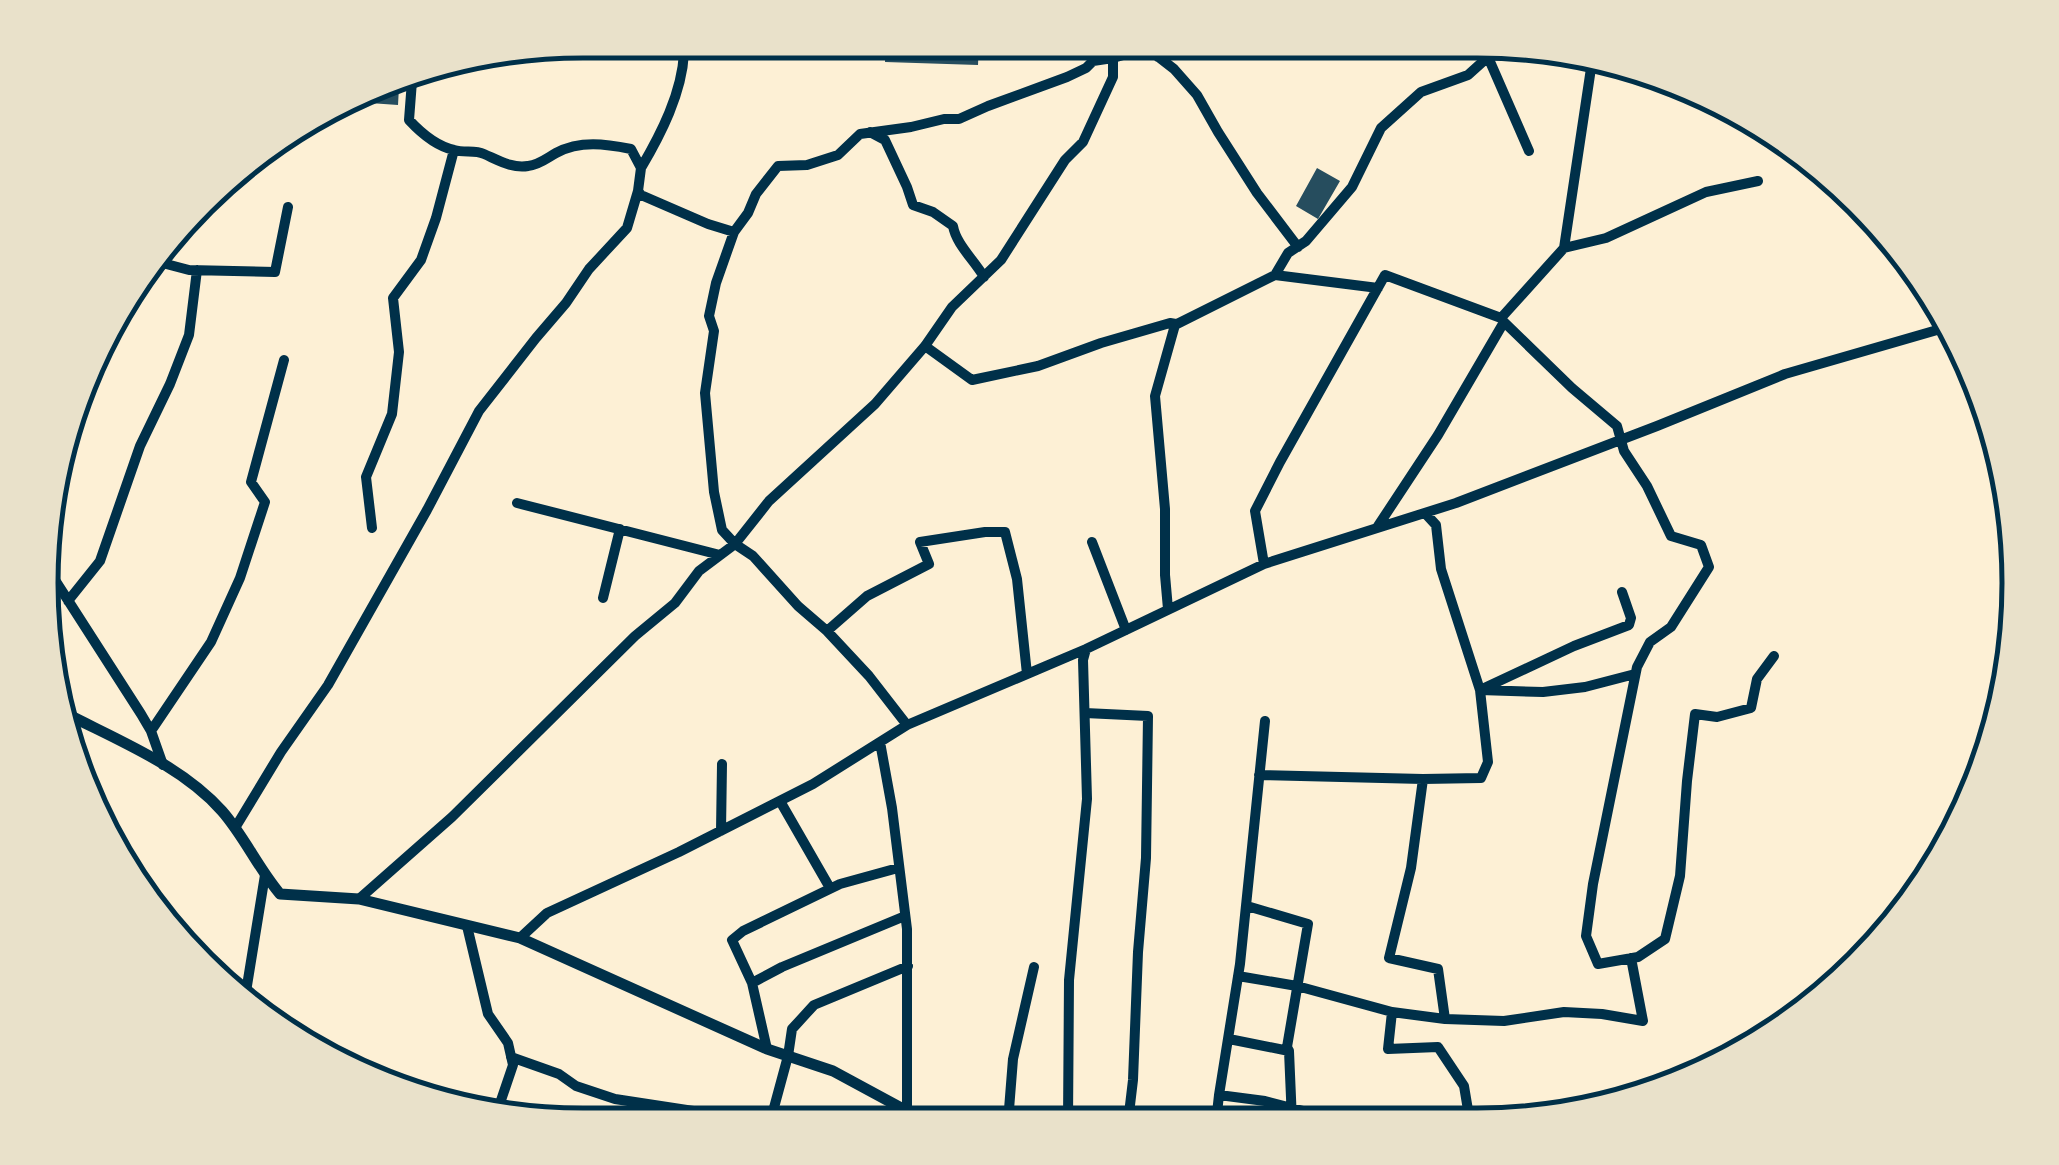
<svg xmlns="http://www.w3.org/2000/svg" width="2059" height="1165" font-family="'Fira Sans Condensed',sans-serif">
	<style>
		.building { fill: #264d5e }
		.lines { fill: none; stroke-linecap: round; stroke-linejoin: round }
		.minor { stroke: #003049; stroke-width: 10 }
		.tertiary { stroke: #003049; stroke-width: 11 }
		.primary { stroke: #003049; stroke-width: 15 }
		.rim { fill: none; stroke: #003049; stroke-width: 5 }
	</style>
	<rect width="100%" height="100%" fill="#fdf0d5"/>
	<path class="building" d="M886,40H979L978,65L885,62Z
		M377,85L399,87L398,105L355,102L356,97Z
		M1317,168L1340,181L1318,219L1296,206Z"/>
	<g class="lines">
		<path class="minor" d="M1158,57L1218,44
			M1488,57L1529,151
			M1113,58L1147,48L1174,69L1197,95L1218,132L1257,193L1298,247
			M870,132L885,140L907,187L913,205L933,212L953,226C956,244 974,260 984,277
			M641,168C661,134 682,93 684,53
			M734,232L748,213L756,194L778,166L807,165L838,155L860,134L911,127L944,119H959L988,106L1067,77L1086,68L1093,61
			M1564,248L1606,238L1706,192L1758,181
			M151,260L189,270L275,272L288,207
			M1275,275L1378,288
			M1503,321L1501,318L1564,248L1593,55
			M925,346L972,380L1038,366L1101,343L1170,323L1176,324
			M517,503L720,555
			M1425,513L1436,525L1441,569L1480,690L1488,762L1481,778L1423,779L1411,868L1389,958L1438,969L1445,1019L1392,1012L1388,1049L1438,1047L1464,1086L1469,1116L1454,1121
			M1378,526L1438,435L1504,322L1572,388L1617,426L1624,451L1647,486L1671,536L1701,545L1709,567L1671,627L1650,642L1637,667L1593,884L1586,936L1598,964L1638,957L1665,939L1680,876L1687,781L1695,714L1717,717L1751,708L1757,679L1774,656
			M372,528L366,477L392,414L399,352L393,298L421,260L436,218L454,150
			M1092,542L1126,630
			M1264,564L1255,511L1280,462L1385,275L1501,318
			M46,566L141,714L151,731L163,765
			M1622,592L1631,618L1629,625L1574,646L1480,690L1543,692L1585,687L1635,674
			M603,598L620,529
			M68,601L100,561L140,446L170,384L189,335L197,270
			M1168,609L1165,575V509L1155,396L1175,325L1275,275L1288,253L1306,241L1352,187L1381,128L1421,92L1468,75L1488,57L1492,41
			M827,631L867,596L929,564L920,542L985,532H1005L1017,579L1027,674
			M1085,713L1148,716L1146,858L1138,952L1133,1080L1128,1122
			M907,725L869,676L827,631L798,606L753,556L735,544L769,501L875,404L925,346L952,307L1001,260L1065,160L1083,142L1113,77V58L1093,61L1089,41
			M151,731L211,642L240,578L265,502L251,482L284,360
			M880,742L892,808L907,929V1111
			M1259,775L1423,779
			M780,801L830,888
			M235,828L281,752L328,685L427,510L479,411L536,338L566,303L589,269L627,228L638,191L641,168L631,149C606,144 580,140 556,153C547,158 539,165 528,166C513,169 498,160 484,154C475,150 464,153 454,150C436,146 421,133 409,120L413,68
			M721,831L722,764
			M359,899L452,817L635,636L675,603L699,571L735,544L722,530L714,492L705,393L714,331L709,316L716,283L734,232L708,224L641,195L638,191
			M1247,906L1308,924L1287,1047L1289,1051
			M467,926L488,1014L508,1043L513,1065L496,1115
			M520,938L547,913L679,852L813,784L907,725L1086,649L1264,564L1456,503L1657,426L1785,374L1944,328
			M1238,976L1297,986L1392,1012
			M752,983L782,967L905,916
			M245,998L265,875
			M1445,1019L1504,1021L1564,1012L1602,1014L1643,1021L1631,958
			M1229,1039L1289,1051L1292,1121
			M767,1049L752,983L732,940L743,931L840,884L898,868
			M511,1057L559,1074L576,1086L615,1099L713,1114L772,1115L788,1056L792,1029L814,1005L908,966
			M1219,1095L1265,1101L1342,1121
			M1008,1122L1013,1059L1034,967
			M1068,1122L1069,980L1087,799L1083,660L1086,649
			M1216,1122L1219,1095L1240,964L1265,721"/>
		<path class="tertiary" d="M63,712C117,740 181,765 222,811C244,836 258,868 280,894L359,899L520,938L767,1049L833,1071L907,1111L920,1123"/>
		<path class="primary" d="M609,40L684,53L735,40"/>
	</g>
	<path d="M0 0H2059V1165H0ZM583 58H1477A525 525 0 0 1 2002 583V583A525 525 0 0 1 1477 1108H583A525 525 0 0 1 58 583V583A525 525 0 0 1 583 58Z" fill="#e9e1ca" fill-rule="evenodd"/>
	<path class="rim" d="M583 58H1477A525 525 0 0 1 2002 583V583A525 525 0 0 1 1477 1108H583A525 525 0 0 1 58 583V583A525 525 0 0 1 583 58Z"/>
</svg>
